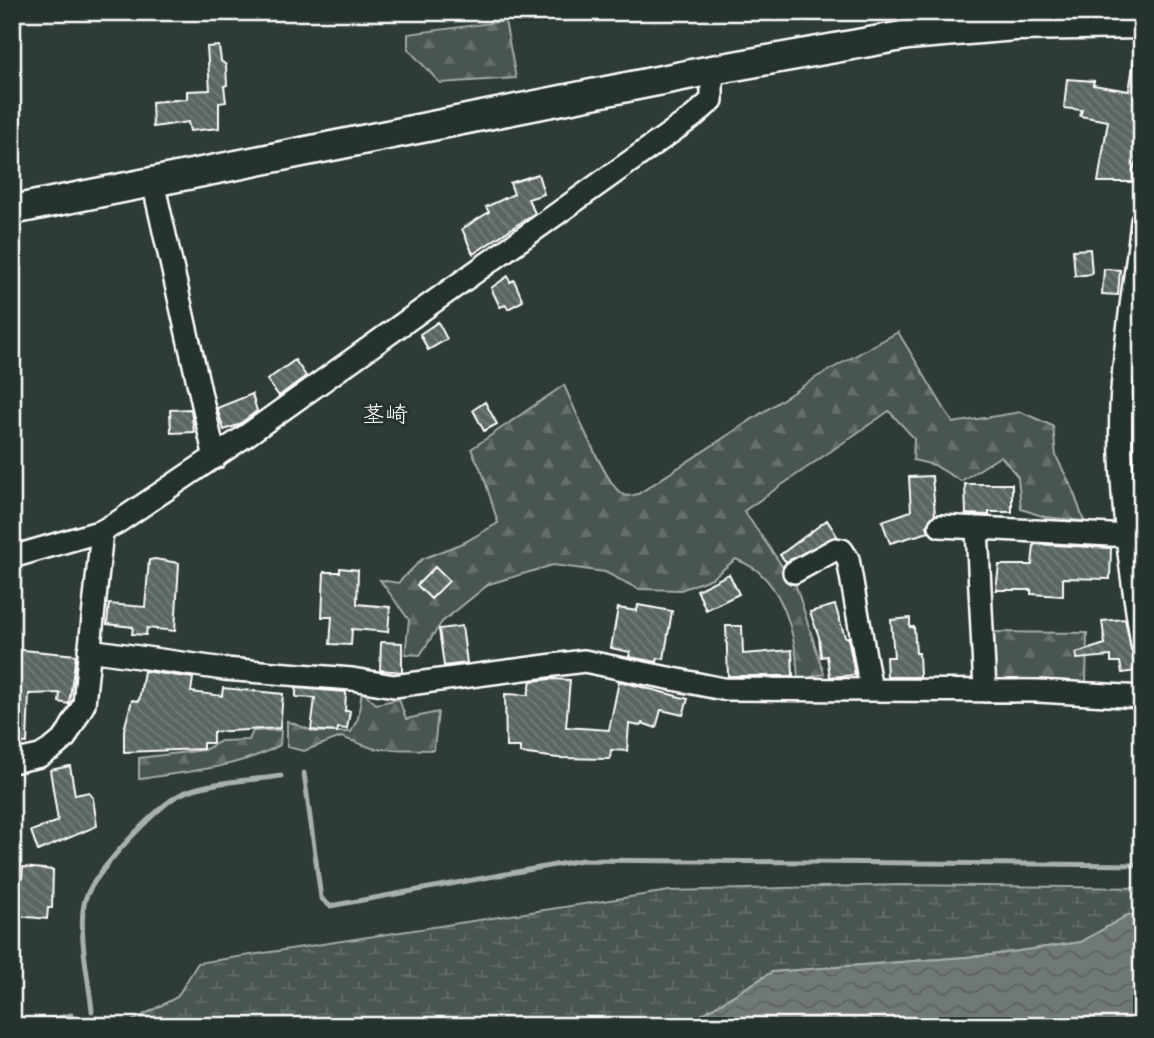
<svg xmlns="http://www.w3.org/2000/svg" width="1154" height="1038" font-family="'Playpen Sans','Klee One',sans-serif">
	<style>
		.forest { fill: url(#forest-firs); stroke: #a4aaa7; stroke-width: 2 }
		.wetland { fill: url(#wetland-marsh); stroke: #a4aaa7; stroke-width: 2 }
		.water { fill: url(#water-waves); stroke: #a9afac; stroke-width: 2 }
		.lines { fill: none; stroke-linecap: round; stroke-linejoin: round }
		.stream { stroke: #a9afac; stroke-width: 5 }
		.building { fill: url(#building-back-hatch); stroke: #fff; stroke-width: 2 }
		.street-casing { stroke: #fff; stroke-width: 26 }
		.secondary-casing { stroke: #fff; stroke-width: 33 }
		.street { stroke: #26332d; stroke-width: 21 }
		.secondary { stroke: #26332d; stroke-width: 28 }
		.labels { text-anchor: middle; stroke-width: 6; stroke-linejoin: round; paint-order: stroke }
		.quarter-label { font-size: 23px; fill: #fff; stroke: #26332d }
	</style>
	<defs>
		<pattern id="forest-firs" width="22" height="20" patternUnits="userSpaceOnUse" patternTransform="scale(1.75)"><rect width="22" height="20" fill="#4a544f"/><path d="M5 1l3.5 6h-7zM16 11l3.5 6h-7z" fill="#656e69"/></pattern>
		<pattern id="wetland-marsh" width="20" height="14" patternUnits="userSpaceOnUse" patternTransform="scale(1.75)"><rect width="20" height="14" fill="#4a544f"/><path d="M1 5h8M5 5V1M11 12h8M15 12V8" fill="none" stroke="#656e69"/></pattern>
		<pattern id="water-waves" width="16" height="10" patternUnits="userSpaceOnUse" patternTransform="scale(1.75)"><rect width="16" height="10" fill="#707975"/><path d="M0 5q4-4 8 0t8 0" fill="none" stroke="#5e6260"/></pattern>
		<pattern id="building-back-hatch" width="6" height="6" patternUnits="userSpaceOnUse" patternTransform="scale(1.75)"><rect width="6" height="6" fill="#5b6661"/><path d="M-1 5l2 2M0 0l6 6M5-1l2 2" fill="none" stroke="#747d79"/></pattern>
	</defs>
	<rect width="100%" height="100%" fill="#2f3b35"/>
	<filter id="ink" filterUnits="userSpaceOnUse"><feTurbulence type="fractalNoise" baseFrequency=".0143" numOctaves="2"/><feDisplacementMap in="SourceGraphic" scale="14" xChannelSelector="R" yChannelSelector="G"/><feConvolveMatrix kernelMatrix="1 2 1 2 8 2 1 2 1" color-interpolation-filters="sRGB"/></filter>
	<g filter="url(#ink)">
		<path class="forest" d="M505,21L516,78L440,83L408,49V34Z
			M898,332L953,423L1021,412L1053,426L1056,456L1072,488L1084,521L1045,517L1021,509L1018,477L1001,456L961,481L934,465L913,460L914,438L889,411L744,511L796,586L824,674L798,681C797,645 788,599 760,573C754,567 744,563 736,559L712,578L681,590L638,589L605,572L553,565L489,584L442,622L420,655L405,654L409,620L380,580L398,583L422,559L465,542L498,523L483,474L471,449L564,385C573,405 606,485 622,494C627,497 632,496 638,494L815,378Z
			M990,632L1087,633L1086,686L990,685Z
			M362,691L376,704L399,699L406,719L438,712L434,750L375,749L341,737L304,751L287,747V721L315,732H351L358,718Z
			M281,730L280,745C238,768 185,772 139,779V758L204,750L221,741L249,740L253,731Z"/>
		<path class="wetland" d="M900,885L1142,888V915H1128L1081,942L991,955L772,972L683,1026H123L177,997L198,963L669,891Z"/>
		<path class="water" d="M1128,915H1142V1026H683L772,972L991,955L1081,942Z"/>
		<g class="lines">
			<path class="stream" d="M304,773L321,898L330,906L582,860L1142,865
				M92,1011C89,980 77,929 85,900C92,875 158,804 181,794C210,781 250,781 281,776
				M25,1026L71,1015"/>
		</g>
		<path class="building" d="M219,46L221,61L226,65L227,85L224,86L226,102L219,103V128L190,131L188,122L153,127L152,102L187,99V91L210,90L207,47Z
			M1134,60L1142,61V111H1139L1133,143L1142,147L1133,170V182H1098L1108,121L1080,116L1082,110L1064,108L1067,79L1094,81L1093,85L1129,91Z
			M538,174L544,194L528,199L535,213L473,254L462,229L489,212L486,207L514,194L510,183Z
			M1090,249L1092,274L1075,276L1073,250Z
			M1104,269L1120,270L1118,295L1102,294Z
			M508,276L510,282L514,280L523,301L508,309L506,305L500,307L491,288Z
			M438,322L447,339L428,350L420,334Z
			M295,360L306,376L279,396L267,380Z
			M252,394L257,411L238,425L224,430L217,408Z
			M485,402L497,424L484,431L473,410Z
			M191,409L194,432L171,433L170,410Z
			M932,476L935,514L927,525L929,532L890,543L882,521L911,511L909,477Z
			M965,484H1012V512H989V515L966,514Z
			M827,520L837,536L786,562L780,555Z
			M1034,544L1111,548L1110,579L1063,578V596L1031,594V590H996L999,565H1032Z
			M155,559L179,563L175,631L147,628L146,635L132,634L133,627L107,624L109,604L145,607L149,560Z
			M435,567L449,581L431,599L417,585Z
			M340,568L358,570L357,604L390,607L388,632L352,629L351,645L330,644L332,617H322L324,572H340Z
			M729,574L739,594L706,610L697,590Z
			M638,605L672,611L664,659L658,658L657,662L629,657L630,652L611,648L618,608L637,611Z
			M835,605L845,637H848L855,675L830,677L827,656L821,657L819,637L810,612Z
			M910,618V627H914L916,653H919L920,677H887L886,657H894L891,620Z
			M1125,619L1136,671L1122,673L1120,662H1111V656L1077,659L1076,653L1105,644L1102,621Z
			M462,626L467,663L444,666L439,629Z
			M726,626H742L743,654L792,650L793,676H728Z
			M381,642L402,643V672L380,670Z
			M12,649L76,655L69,704L59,702L60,693L29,694L27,743L12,742Z
			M144,671L193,678L191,692L222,696L223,688L283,694L280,728L213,732V743H203V749L124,752V730L132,700L139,701Z
			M551,679L570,680L566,727L609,730L619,681L688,699L683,715L661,710L656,728L642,723L641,726L629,724L627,751L611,750L610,759L558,758L520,753V747H506L505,694L528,695L531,681Z
			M296,688L346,692L345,711H350L347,729L338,728L337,732L311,730L315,698L296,697Z
			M70,766L75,795L89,792L93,798L97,826L38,851L31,831L58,821L50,770Z
			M23,867L53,870L52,908H48L47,919L18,916L20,903L15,902L17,888H21Z"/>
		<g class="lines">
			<g class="street-casing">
				<path id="street" d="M153,182L215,458
					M1142,221C1135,283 1124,344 1121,406C1118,485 1130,566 1142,644
					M940,526L1129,536
					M977,528L985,691
					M12,557L102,531L118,522L247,435L694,116L712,100V70
					M794,572L836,549L842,550L848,559L871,690
					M89,650L224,669L352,679L394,686L584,661L723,689L1038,691L1142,697
					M12,762L40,756L53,748L65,738L84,704L102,531"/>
			</g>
			<g class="secondary-casing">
				<path id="secondary" d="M12,210L712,70L908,35L1015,26L1142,24"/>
			</g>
			<use href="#street" class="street"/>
			<use href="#secondary" class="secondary"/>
		</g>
	</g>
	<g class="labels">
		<g class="quarter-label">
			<text x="385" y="422">茎崎</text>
		</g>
	</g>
	<rect width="1154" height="1038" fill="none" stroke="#26332d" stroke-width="42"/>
	<rect x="21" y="21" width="1112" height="996" fill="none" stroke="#fff" stroke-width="2.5" filter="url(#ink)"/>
</svg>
